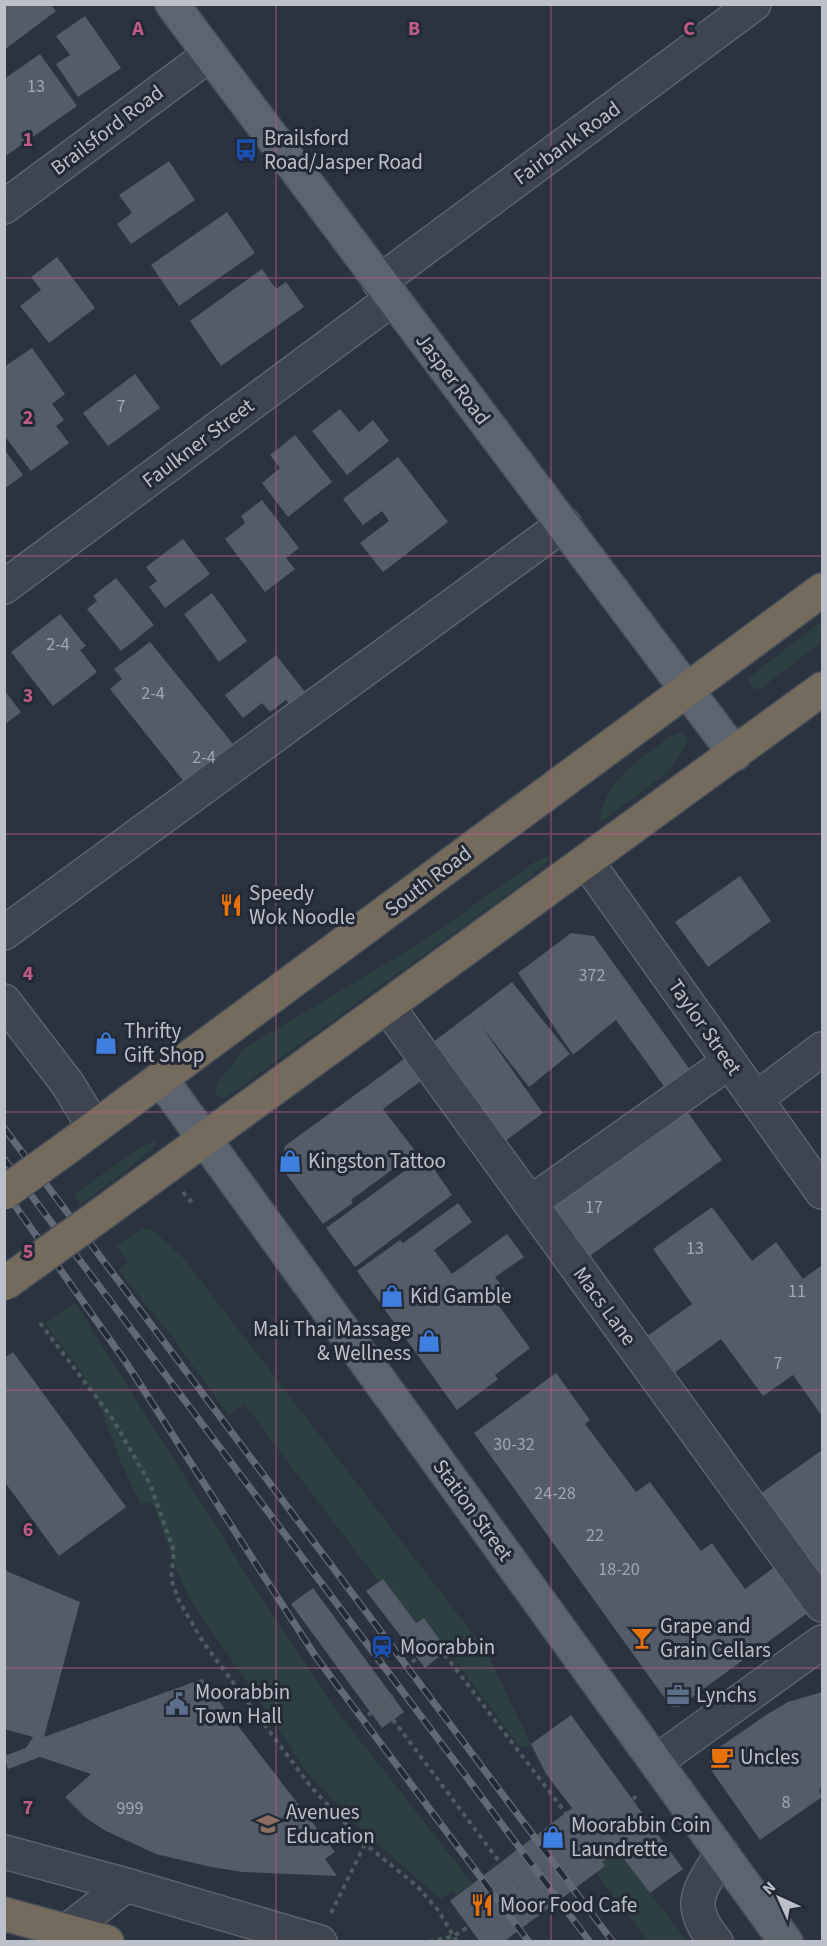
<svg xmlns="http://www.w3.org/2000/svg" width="827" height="1946" font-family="'Source Sans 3',sans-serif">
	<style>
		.green { fill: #2d4041 }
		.building { fill: #545c6a }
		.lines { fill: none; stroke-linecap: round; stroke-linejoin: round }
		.minor-casing { stroke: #5c636d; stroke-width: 36 }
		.major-casing { stroke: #484e59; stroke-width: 36 }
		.highway-casing { stroke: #49505a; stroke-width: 36 }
		.path { stroke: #4c5d5f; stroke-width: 4; stroke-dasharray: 4.5 4.5; stroke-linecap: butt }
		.minor { stroke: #3e4550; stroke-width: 33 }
		.major { stroke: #5c646f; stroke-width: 33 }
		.highway { stroke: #746b5c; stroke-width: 33 }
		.rail-casing { stroke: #616976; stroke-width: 7 }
		.rail { stroke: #232a35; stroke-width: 4.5; stroke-dasharray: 14; stroke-linecap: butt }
		.highway-bridge-casing { stroke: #49505a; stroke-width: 36; stroke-linecap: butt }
		.highway-bridge { stroke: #746b5c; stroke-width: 33 }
		.grid { fill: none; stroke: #bf5b87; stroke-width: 1.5; stroke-opacity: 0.55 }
		.labels { text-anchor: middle; stroke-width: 6; stroke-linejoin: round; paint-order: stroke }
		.number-label { font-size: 18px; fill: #a1a7b2 }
		.street-label { font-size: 21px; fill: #bbc0ca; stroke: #232a35 }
		.poi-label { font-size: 21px; fill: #bbc0ca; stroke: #232a35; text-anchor: start }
		.grid-label { font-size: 20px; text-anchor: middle; font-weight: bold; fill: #bf5b87; stroke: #232a35; stroke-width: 6; stroke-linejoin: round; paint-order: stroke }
	</style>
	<rect width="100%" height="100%" fill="#2a333f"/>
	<path class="green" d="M822,621V642L763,687L754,690L748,678Z
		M683,732L688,741L668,772L602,821L599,818C608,780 638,760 668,738L677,733Z
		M549,856L550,858L526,881L225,1098L216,1096L217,1084L245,1048L422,942L536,861Z
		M156,1141L157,1144L137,1162L80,1205L74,1194L144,1145Z
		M142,1228L153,1230L184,1259L486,1651L531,1744L521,1748L424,1619L416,1623L383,1579L379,1582L244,1404L229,1415L172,1337L118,1270L128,1262L116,1246Z
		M75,1303L270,1612L344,1720L472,1883L457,1895L452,1891L440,1899L359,1827L306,1771L265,1709L190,1599L177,1570L152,1502L141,1505L120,1461L101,1408L80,1370L45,1324Z
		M617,1850L687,1941H648L596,1873L605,1866L602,1862Z"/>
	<path class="building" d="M4,4H50L56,11L4,50Z
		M85,16L121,68L78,97L56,64L70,55L56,36Z
		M40,54L77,106L4,157V79Z
		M169,161L195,200L131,244L117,224L132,213L119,195Z
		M227,212L255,253L179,306L151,265Z
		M57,257L95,308L49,343L20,306L41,290L31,277Z
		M262,269L276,289L286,282L304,307L221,366L190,321Z
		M32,348L65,394L52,404L64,420L56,426L69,443L31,471L4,435V367Z
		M135,374L160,408L108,446L83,413Z
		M340,409L359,432L373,420L389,441L347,475L312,431Z
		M295,435L332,482L288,517L262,483L280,468L270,455Z
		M4,449L23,475L4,489Z
		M398,457L448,522L383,572L360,543L389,521L382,511L363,525L343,499Z
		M262,500L299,548L286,558L295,569L265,592L225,539L245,523L241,516Z
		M183,539L210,574L165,608L149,587L157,581L146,567Z
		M116,578L154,625L121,651L87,609L97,601L93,596Z
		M212,593L247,641L219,662L184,614Z
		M60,614L86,646L80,650L97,672L53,706L11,652Z
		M150,642L242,755L194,794L110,689L122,679L114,669Z
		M276,655L312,701L296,712L286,700L270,712L262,703L243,718L225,695Z
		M4,690L21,712L4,725Z
		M740,876L771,921L708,967L675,922Z
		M571,933L594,936L696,1078L671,1096L616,1020L573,1055L518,973Z
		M512,982L570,1054L529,1087L481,1026L543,1113L504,1142L432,1043Z
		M404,1059L421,1081L383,1109L416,1152L351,1200L353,1203L323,1224L281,1167L285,1146Z
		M681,1103L722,1160L587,1258L546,1200Z
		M425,1156L452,1195L355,1267L326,1228Z
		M458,1203L472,1222L434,1250L452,1274L507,1234L524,1257L495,1277L512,1299L499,1306L530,1348L495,1375L498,1379L457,1410L357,1271L400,1240L403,1243Z
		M712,1207L752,1261L776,1242L803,1279L822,1265V1416L793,1375L763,1396L721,1339L670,1376L643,1339L692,1304L653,1249Z
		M13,1352L126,1507L59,1556L4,1481V1358Z
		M556,1373L590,1420L585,1424L636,1492L650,1482L701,1551L712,1543L745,1589L784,1560L817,1606L679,1707H671L474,1433Z
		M822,1450V1588L757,1496Z
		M4,1570L80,1602L44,1737L202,1679L335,1852L325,1859L337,1876L243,1872L211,1867L156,1854L106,1831L86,1818L65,1797L91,1774L40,1757L8,1769L4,1756L26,1748L33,1737L4,1729Z
		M383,1579L416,1623L424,1618L447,1650L425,1668L366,1591Z
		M313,1588L404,1712L382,1728L291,1604Z
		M822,1692V1787L819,1790L822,1797L760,1840L709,1767L711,1753L766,1715L788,1702Z
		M571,1715L683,1869L650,1893L617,1850L602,1862L605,1866L506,1940L504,1942H480L450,1901L572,1808L546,1774L531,1744Z"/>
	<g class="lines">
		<g class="minor-casing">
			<path id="minor" d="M4,207L209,55
				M379,282L754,4
				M4,587L392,299
				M587,862L822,1192
				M4,933L564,524
				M4,1001L67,1083L94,1127
				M388,1007L822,1605
				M756,1099L822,1049
				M530,1203L729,1062
				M657,1761L822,1642
				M4,1852L126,1885L320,1942
				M67,1931L126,1885
				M716,1942C684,1904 700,1890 722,1853"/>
		</g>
		<g class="major-casing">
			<path id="major" d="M172,4L735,754
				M161,1079L786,1942"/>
		</g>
		<g class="highway-casing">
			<path id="highway" d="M68,1147L822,590
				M85,1226L822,689
				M4,1914L107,1942"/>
		</g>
		<path class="path" d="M183,1192L194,1205
			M40,1323L112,1418L150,1484L174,1551L171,1579L179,1601L203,1642L311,1787L365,1844L417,1886L438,1910L457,1942
			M412,1662L436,1643L584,1837
			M382,1705L519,1888
			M368,1715L395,1694
			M590,1832L638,1795
			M331,1913L365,1844
			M429,1942L454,1936L469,1926"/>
		<use href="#minor" class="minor"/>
		<use href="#major" class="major"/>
		<use href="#highway" class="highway"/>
		<g class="rail-casing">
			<path id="rail" d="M4,1128L613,1942
				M4,1159L590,1942
				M4,1190L127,1364L316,1657L529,1942"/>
		</g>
		<use href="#rail" class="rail"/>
		<g class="highway-bridge-casing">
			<path id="highway-bridge" d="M4,1193L68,1147
				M4,1284L85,1226"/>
		</g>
		<use href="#highway-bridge" class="highway-bridge"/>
	</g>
	<path class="grid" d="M276,4V1942M551,4V1942M4,278H822M4,556H822M4,834H822M4,1112H822M4,1390H822M4,1668H822"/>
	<defs>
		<g id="bus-bare" transform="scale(1.8)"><path d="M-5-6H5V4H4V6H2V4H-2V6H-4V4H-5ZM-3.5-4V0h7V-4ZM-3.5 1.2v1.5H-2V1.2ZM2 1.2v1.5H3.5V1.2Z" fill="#1a4fb4" stroke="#232a35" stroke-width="2.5" paint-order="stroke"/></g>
		<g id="restaurant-bare" transform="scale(1.8)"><path d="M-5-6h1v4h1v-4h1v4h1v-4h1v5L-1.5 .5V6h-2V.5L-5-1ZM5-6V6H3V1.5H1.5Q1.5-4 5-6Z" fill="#e8710a" stroke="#232a35" stroke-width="2.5" paint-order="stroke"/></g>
		<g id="shop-bare" transform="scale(1.8)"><path d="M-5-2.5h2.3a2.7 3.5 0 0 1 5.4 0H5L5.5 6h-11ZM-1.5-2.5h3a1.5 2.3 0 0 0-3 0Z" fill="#3f7fe0" stroke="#232a35" stroke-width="2.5" paint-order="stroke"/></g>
		<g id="bar-bare" transform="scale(1.8)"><path d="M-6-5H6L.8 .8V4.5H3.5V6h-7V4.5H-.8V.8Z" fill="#e8710a" stroke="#232a35" stroke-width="2.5" paint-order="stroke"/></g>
		<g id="station-bare" transform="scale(1.8)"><path d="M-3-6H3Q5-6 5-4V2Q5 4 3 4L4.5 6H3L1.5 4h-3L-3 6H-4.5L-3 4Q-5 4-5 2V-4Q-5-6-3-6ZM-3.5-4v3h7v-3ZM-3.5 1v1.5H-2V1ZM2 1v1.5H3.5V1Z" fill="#1a4fb4" stroke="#232a35" stroke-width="2.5" paint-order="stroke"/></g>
		<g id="office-bare" transform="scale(1.8)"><path d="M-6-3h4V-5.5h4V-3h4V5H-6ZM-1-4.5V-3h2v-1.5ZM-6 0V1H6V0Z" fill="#5c6f8a" stroke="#232a35" stroke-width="2.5" paint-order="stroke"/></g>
		<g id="civic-bare" transform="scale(1.8)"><path d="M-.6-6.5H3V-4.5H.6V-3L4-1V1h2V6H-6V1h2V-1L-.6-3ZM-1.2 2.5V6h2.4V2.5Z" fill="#5c6f8a" stroke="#232a35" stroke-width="2.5" paint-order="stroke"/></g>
		<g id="cafe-bare" transform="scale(1.8)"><path d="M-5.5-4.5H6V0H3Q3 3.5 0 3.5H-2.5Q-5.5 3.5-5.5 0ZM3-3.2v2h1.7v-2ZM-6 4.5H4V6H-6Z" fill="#e8710a" stroke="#232a35" stroke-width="2.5" paint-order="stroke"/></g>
		<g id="school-bare" transform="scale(1.8)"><path d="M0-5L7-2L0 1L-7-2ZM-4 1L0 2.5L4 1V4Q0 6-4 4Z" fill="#8d6e63" stroke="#232a35" stroke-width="2.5" paint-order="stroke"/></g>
	</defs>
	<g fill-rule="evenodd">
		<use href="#bus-bare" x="246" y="150"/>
		<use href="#restaurant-bare" x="231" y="905"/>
		<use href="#shop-bare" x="106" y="1043"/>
		<use href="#shop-bare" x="290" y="1161"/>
		<use href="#shop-bare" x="392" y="1296"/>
		<use href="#shop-bare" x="429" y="1341"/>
		<use href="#bar-bare" x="642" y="1638"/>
		<use href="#station-bare" x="382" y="1647"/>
		<use href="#office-bare" x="678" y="1695"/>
		<use href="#civic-bare" x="177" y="1704"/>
		<use href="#cafe-bare" x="722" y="1757"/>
		<use href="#school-bare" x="268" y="1824"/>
		<use href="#shop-bare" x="553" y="1837"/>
		<use href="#restaurant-bare" x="482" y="1905"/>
	</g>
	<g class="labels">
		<g class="number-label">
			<text x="36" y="92">13</text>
			<text x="121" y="412">7</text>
			<text x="58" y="650">2-4</text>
			<text x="153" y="699">2-4</text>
			<text x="204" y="763">2-4</text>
			<text x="592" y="981">372</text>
			<text x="594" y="1213">17</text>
			<text x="695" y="1254">13</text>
			<text x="797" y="1297">11</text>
			<text x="778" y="1369">7</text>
			<text x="514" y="1450">30-32</text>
			<text x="555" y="1499">24-28</text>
			<text x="595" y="1541">22</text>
			<text x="619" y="1575">18-20</text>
			<text x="786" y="1808">8</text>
			<text x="130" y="1814">999</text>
		</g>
		<g class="street-label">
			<text transform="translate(107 130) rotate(-37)" y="7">Brailsford Road</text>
			<text transform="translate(567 143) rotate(-36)" y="7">Fairbank Road</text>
			<text transform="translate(453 379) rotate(53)" y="7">Jasper Road</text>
			<text transform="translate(198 443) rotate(-37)" y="7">Faulkner Street</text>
			<text transform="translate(428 881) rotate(-37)" y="7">South Road</text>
			<text transform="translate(705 1027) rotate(55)" y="7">Taylor Street</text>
			<text transform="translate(605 1306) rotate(54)" y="7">Macs Lane</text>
			<text transform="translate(473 1510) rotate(54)" y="7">Station Street</text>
		</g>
		<g class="poi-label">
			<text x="264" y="145">Brailsford<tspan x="264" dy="24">Road/Jasper Road</tspan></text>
			<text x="249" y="900">Speedy<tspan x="249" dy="24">Wok Noodle</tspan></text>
			<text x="124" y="1038">Thrifty<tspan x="124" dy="24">Gift Shop</tspan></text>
			<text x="308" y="1168">Kingston Tattoo</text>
			<text x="410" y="1303">Kid Gamble</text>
			<text x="411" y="1336" text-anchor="end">Mali Thai Massage<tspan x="411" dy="24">&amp; Wellness</tspan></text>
			<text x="660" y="1633">Grape and<tspan x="660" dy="24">Grain Cellars</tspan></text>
			<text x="400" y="1654">Moorabbin</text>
			<text x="195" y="1699">Moorabbin<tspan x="195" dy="24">Town Hall</tspan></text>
			<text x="696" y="1702">Lynchs</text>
			<text x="740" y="1764">Uncles</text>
			<text x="286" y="1819">Avenues<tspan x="286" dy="24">Education</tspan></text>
			<text x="571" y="1832">Moorabbin Coin<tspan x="571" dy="24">Laundrette</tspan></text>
			<text x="500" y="1912">Moor Food Cafe</text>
		</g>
	</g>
	<g class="grid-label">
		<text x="138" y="35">A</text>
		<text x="414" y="35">B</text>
		<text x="689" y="35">C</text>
		<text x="28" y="146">1</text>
		<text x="28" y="424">2</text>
		<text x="28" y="702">3</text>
		<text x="28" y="980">4</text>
		<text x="28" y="1258">5</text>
		<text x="28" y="1536">6</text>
		<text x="28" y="1814">7</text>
	</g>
	<rect width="827" height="1946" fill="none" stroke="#bbc0ca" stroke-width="12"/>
	<g transform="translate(779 1898) rotate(315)" stroke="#232a35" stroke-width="4.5" paint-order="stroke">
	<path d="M0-4.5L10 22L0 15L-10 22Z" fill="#bbc0ca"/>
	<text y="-9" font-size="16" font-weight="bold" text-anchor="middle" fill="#bbc0ca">N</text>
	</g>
</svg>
